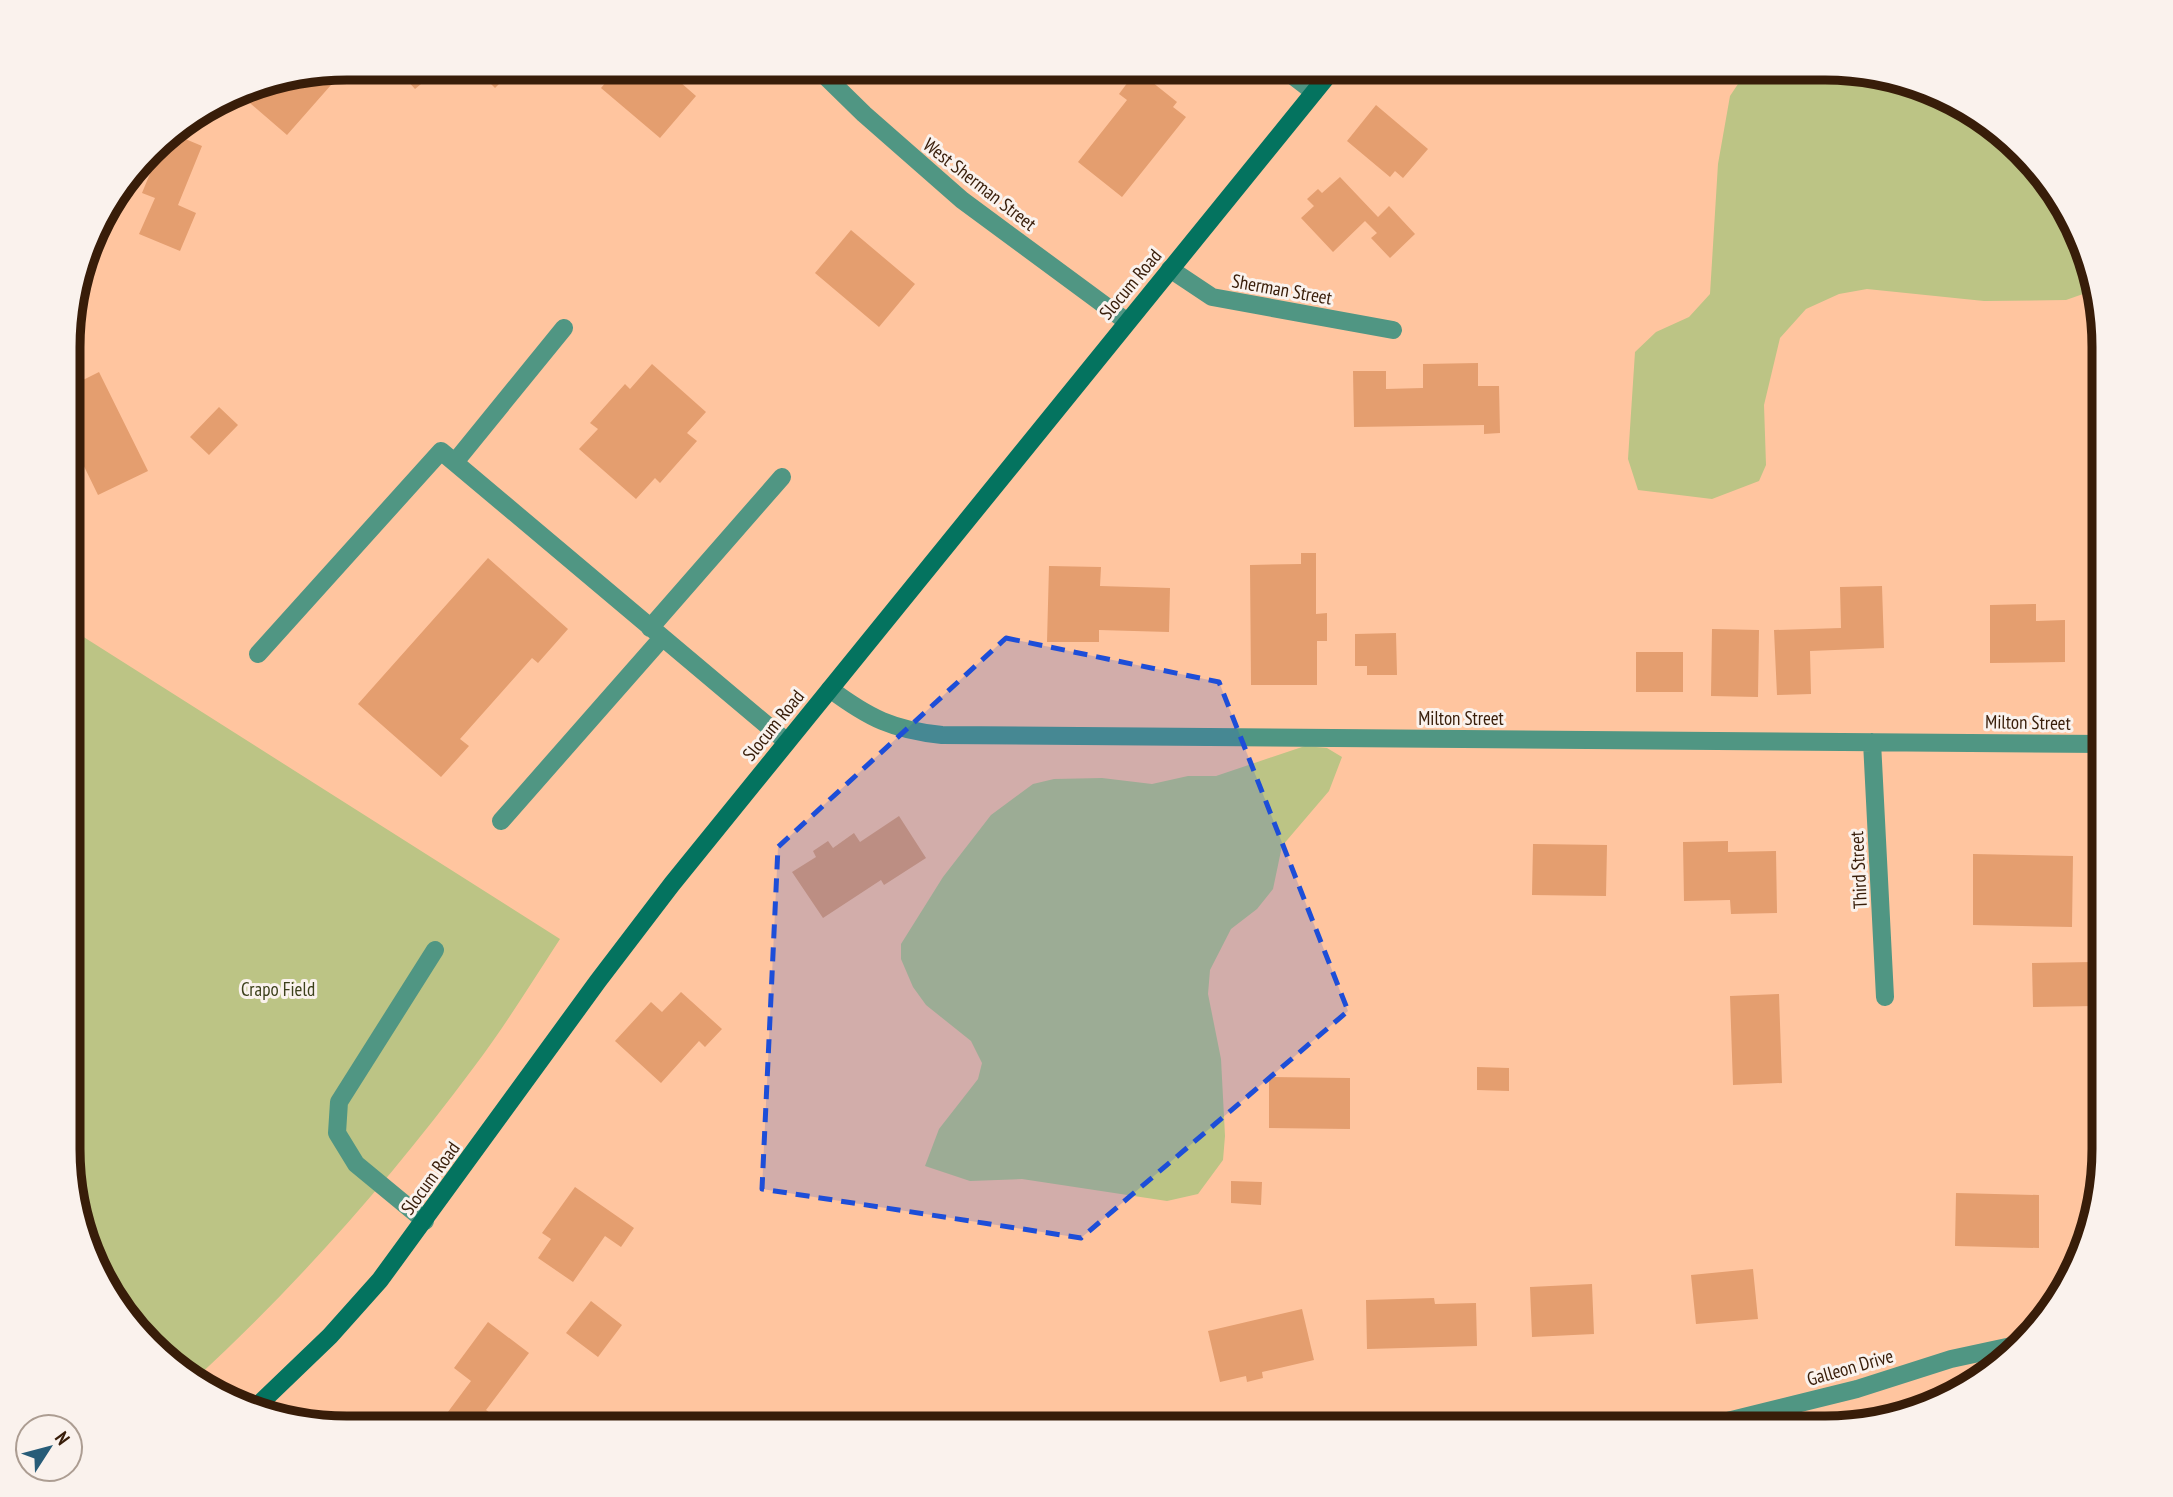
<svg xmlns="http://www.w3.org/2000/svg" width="2173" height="1497" font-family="'PT Sans Narrow',sans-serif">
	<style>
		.green { fill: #bcc485 }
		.building { fill: #e49e6f }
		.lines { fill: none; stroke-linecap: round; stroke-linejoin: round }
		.service { stroke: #509683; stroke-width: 18 }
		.minor { stroke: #509683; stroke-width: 18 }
		.secondary { stroke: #04735f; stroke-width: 18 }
		.marked { fill: #1d4ed8; fill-opacity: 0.2; stroke: #1d4ed8; stroke-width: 5; stroke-dasharray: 14 9; stroke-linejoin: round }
		.labels { text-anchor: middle; stroke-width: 6; stroke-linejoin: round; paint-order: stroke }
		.street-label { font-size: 19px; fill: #381d09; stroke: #faf2ed }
		.park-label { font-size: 19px; fill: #3c401b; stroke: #faf2ed }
		.rim { fill: none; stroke: #381d09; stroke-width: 9 }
	</style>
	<rect width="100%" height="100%" fill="#ffc59f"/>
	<path class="green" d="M1748,69H1843L1915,83L1995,126L2068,208L2093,294H2083L2066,300L1984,301L1867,289L1839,294L1806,309L1780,338L1764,405L1766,465L1759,481L1712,499L1638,490L1628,459L1635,352L1656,332L1689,317L1710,294L1718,164L1730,96Z
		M71,629L560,939C532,982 505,1026 474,1067C390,1180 298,1284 194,1380L178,1371L106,1289L71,1185Z
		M1305,746L1327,748L1342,757L1329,791L1282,846L1273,889L1257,909L1231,929L1210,970L1208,994L1221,1059L1225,1136L1223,1160L1198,1194L1167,1201L1022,1179L970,1181L925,1166L939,1129L978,1079L982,1063L971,1041L926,1005L913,987L901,959V944L943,877L991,815L1033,784L1054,779L1102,778L1152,784L1188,776H1216Z"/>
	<path class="building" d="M396,68H427L432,75L415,89Z
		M475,68H515L495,88Z
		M618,68H664L696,96L660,138L601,88Z
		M1137,70L1177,102L1173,107L1186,117L1122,197L1078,162L1127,100L1119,94Z
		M318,74L331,85L287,135L237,92Z
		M1376,105L1428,149L1403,178L1395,171L1390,177L1347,141Z
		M171,133L202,146L178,205L196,213L180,251L139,234L155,198L142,193L165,137Z
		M1340,177L1378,217L1389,206L1415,234L1390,258L1371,238L1377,233L1365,221L1333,252L1301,218L1314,206L1307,199L1318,189L1322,193Z
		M851,230L915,284L879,327L815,273Z
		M1478,363V386H1499L1500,433L1484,434V425L1354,427L1353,371H1386V389L1423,388V364Z
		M652,364L706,412L687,433L697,441L660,483L655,478L636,499L579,449L598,429L590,423L625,384L630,389Z
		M99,372L148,471L98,495L78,454L71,457V386Z
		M219,407L238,425L209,455L190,437Z
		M1301,553H1316V614L1327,613V641H1317V685H1251L1250,565L1301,564Z
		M488,558L568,629L538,663L532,658L460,739L469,746L441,777L358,704Z
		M1049,566L1101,567L1100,586L1170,588L1169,632L1099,630V642H1047Z
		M1882,586L1884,648L1810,651L1811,694L1777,695L1774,630L1841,628L1840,587Z
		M2036,604V621L2065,620V662L1990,663V605Z
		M1712,629L1759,630L1758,697L1711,696Z
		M1396,633L1397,675H1367V666H1355V634Z
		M1636,652H1683V692H1636Z
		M899,816L926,858L884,885L881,880L823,918L792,872L816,857L813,851L828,841L833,848L854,833L860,842Z
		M1728,841V852L1776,851L1777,913L1731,914L1730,900L1684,901L1683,842Z
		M1533,844L1607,845L1606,896L1532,895Z
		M1973,854L2073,856L2072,927L1973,925Z
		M2093,962L2094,1006L2033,1007L2032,963Z
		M681,992L722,1029L705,1047L699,1041L661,1083L615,1041L651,1002L662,1012Z
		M1779,994L1782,1083L1733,1085L1730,996Z
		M1477,1067L1509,1068V1091L1477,1090Z
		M1269,1077L1350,1078V1129L1269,1128Z
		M1231,1181L1262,1182L1261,1205L1231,1203Z
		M575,1187L634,1228L621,1247L605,1236L573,1282L538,1258L551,1239L542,1233Z
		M1956,1193L2039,1195V1248L1955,1246Z
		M1753,1269L1758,1319L1696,1324L1691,1275Z
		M1592,1284L1594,1334L1532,1337L1530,1287Z
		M1434,1298L1435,1304L1476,1303L1477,1346L1367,1349L1366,1300Z
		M591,1301L622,1325L598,1357L566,1333Z
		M1302,1309L1314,1360L1262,1372L1263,1378L1247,1382L1246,1376L1220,1382L1208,1331Z
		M488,1322L529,1353L486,1410L497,1418L490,1428H436L471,1381L454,1368Z"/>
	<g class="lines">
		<path class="service" d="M1284,69L1314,92
			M455,462L564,328
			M650,628L782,477
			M258,654L441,451L787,742
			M501,821L662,638
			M425,1221L356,1164L337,1133L339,1102L435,950"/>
		<path class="minor" d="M817,68L864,114L962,200L1126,321
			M1170,269L1212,297L1393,330
			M830,689C869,718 893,730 942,735L2104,744
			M1872,742L1885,997
			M1695,1429L1857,1389L1951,1359L2016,1345"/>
		<path class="secondary" d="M252,1411L330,1336L380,1280L598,981L672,884L1333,69"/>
	</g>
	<path class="marked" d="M1006,638L1219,682L1348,1011L1081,1238L762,1189L778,847Z"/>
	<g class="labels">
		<g class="street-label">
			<text transform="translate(980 184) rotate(38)" y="7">West Sherman Street</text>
			<text transform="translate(1130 284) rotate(-50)" y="7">Slocum Road</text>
			<text transform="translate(1282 289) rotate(10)" y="7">Sherman Street</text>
			<text x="1461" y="725">Milton Street</text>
			<text transform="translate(2028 722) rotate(1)" y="7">Milton Street</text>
			<text transform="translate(773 725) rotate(-51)" y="7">Slocum Road</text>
			<text transform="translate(1858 870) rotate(-93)" y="7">Third Street</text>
			<text transform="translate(430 1178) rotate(-54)" y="7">Slocum Road</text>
			<text transform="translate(1850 1367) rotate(-16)" y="7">Galleon Drive</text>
		</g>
		<g class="park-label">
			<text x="278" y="996">Crapo Field</text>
		</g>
	</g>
	<path d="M0 0H2173V1497H0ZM347 80H1825A267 267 0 0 1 2092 347V1149A267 267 0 0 1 1825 1416H347A267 267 0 0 1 80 1149V347A267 267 0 0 1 347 80Z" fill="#faf2ed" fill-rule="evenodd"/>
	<path class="rim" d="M347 80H1825A267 267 0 0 1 2092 347V1149A267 267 0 0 1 1825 1416H347A267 267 0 0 1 80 1149V347A267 267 0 0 1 347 80Z"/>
	<g transform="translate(49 1448) rotate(54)"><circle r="33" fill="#faf2ed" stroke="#ac9d92" stroke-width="2"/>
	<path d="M0-5L12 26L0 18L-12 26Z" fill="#275c78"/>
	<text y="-10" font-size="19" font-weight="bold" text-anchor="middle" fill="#381d09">N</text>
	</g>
</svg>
